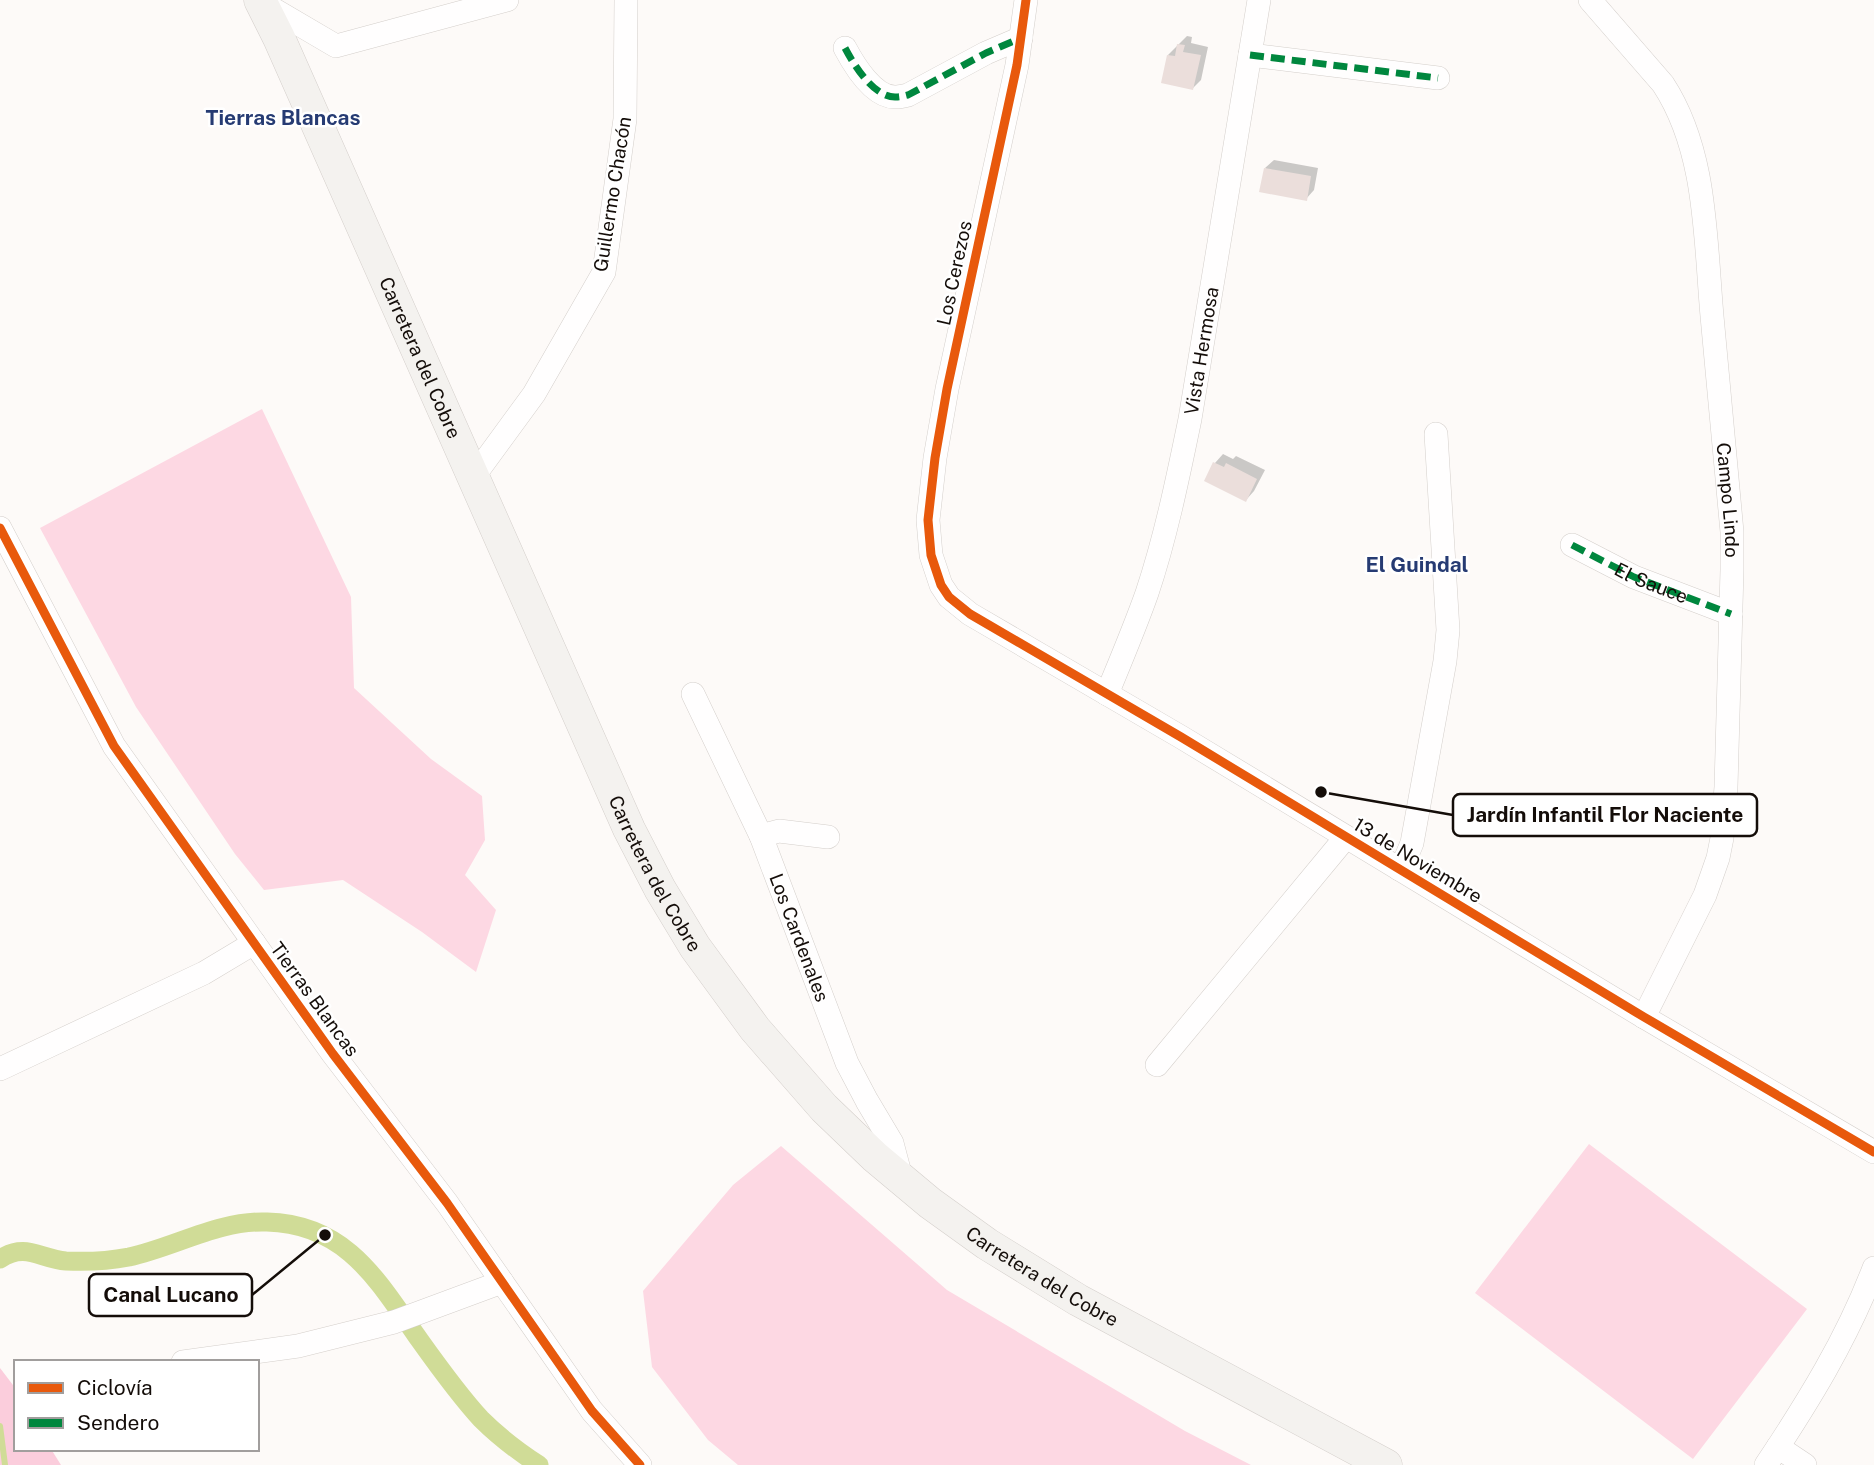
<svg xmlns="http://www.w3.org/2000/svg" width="1874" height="1465" font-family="'Public Sans',sans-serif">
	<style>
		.green { fill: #fdd8e3 }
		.forest { fill: #fbcddc }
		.shadow { fill: #0003 }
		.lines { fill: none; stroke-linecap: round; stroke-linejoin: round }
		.stream { stroke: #d0dc97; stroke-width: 6 }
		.canal { stroke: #d0dc97; stroke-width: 19 }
		.building { fill: #ebdedb }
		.street-casing { stroke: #d4cfcb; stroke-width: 24 }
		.secondary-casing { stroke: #d4cfcb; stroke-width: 33 }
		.street { stroke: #fffefe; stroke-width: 23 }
		.secondary { stroke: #f4f2ef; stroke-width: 32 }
		.quiet { stroke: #00873e; stroke-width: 7; stroke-dasharray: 14 7; stroke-linecap: butt }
		.cycleway-casing { stroke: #fff; stroke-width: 13 }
		.cycleway { stroke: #e8590c; stroke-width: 9 }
		.labels { text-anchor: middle; stroke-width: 5; stroke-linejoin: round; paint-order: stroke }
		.street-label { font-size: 19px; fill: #140d09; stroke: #fff }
		.neighbourhood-label { font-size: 21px; font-weight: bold; fill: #263b73; stroke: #fff }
		.leader { fill: none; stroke: #140d09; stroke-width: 2.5 }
		.callout-dot { fill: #140d09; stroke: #fff; stroke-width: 2.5 }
		.callout { fill: #fff; stroke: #140d09; stroke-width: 2.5 }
		.callout-label { font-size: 21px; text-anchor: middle; font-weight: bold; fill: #140d09 }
	</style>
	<rect width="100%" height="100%" fill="#fdfaf8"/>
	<path class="green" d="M262,409L351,597L354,688L431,759L482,796L485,840L465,875L496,910L476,972L422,932L343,880L264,890L235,854L136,707L40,528Z
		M1589,1144L1807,1309L1693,1459L1475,1293Z
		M781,1146L947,1290L1185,1431L1251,1465H738L708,1440L652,1367L643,1291L733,1185Z"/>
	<path class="forest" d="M0,1368L16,1389V1449H51L61,1465H0Z"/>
	<path class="shadow" d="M1187,36L1192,37L1191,43L1208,47L1201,80L1193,88L1168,55Z
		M1274,160L1318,168L1314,190L1306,199L1265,168Z
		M1223,454L1233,459L1236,456L1265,470L1254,491L1246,500L1206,480L1215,463Z"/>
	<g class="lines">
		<path class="stream" d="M0,1426L5,1465"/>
		<path class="canal" d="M0,1259C26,1242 40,1259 66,1261C87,1262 108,1261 129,1257C175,1247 219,1220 267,1222C345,1224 376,1278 416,1335C436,1363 457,1393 481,1419C498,1436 519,1452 539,1465"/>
	</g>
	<path class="building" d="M1177,44L1185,45L1183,52L1201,55L1193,90L1161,83L1167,55L1175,56Z
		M1264,168L1311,176L1307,201L1259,192Z
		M1213,462L1224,467L1226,463L1257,479L1246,502L1204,481Z"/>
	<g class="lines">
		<g class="street-casing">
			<g id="street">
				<path d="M1026,0L1017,65L947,389L935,458L928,520L931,555L941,585L949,597L970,614L1181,737L1644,1017L1874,1152"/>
				<path id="s1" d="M1590,0L1663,84C1707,151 1705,238 1712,316C1718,388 1725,460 1732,532V570L1726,787L1722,838L1718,858L1705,895L1644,1017"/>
				<path d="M261,2L336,46L507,0"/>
				<path d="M845,48C854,65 874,98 896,97C900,97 904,96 908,95L986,53L1021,38"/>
				<path d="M1250,55L1438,78"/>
				<path d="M474,476L534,394L604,272L625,119L626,0"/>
				<path d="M0,528L114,746L333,1054L447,1203L592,1411L640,1465"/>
				<path d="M1572,545L1634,577L1731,614"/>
				<path id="s2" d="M693,694L761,836L847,1063L867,1101L892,1143L902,1181"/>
				<path id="s3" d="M1107,694C1121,660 1135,627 1147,593C1166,536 1178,477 1190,419L1259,0"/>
				<path d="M761,836L779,831L828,837"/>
				<path d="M1399,869L1405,860L1412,843L1445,661L1448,630L1436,434"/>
				<path d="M1157,1065L1346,837"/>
				<path d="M0,1069L204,973L254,943"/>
				<path d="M183,1362L298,1346L394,1322L502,1282"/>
				<path d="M1778,1447L1805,1465"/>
				<path d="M1766,1465C1808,1402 1847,1339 1874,1268"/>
			</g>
		</g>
		<g class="secondary-casing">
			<g id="secondary">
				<path id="s4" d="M260,0L279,38L629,829L660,889L695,947L755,1029L824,1108L875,1157L930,1203L987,1244L1078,1300L1386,1465"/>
			</g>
		</g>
		<use href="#street" class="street"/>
		<use href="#secondary" class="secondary"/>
		<g class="quiet">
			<path d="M845,48C854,65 874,98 896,97C900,97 904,96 908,95L986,53L1021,38"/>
			<path d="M1250,55L1438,78"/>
			<path id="s5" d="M1572,545L1634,577L1731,614"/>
		</g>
		<g class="cycleway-casing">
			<path id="cycleway" d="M1026,0L1017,65L947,389L935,458L928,520L931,555L941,585L949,597L970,614L1181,737L1644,1017L1874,1152
				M0,528L114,746L333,1054L447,1203L592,1411L640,1465"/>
		</g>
		<use href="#cycleway" class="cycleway"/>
	</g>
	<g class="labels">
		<g class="street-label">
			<text transform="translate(612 194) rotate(-81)" y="7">Guillermo Chacón</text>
			<text transform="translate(954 273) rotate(-78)" y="7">Los Cerezos</text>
			<text dy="7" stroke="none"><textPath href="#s3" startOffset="357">Vista Hermosa</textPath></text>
			<text dy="7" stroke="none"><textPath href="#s4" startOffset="392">Carretera del Cobre</textPath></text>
			<text dy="7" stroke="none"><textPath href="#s1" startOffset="536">Campo Lindo</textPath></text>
			<text dy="7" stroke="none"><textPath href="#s5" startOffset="88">El Sauce</textPath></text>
			<text transform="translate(1418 860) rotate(31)" y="7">13 de Noviembre</text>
			<text dy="7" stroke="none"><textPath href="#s4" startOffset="959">Carretera del Cobre</textPath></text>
			<text dy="7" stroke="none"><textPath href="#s2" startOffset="266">Los Cardenales</textPath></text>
			<text transform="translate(315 999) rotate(54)" y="7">Tierras Blancas</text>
			<text dy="7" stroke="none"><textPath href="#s4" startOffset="1526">Carretera del Cobre</textPath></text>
		</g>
		<g class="neighbourhood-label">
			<text x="283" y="125">Tierras Blancas</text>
			<text x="1417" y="572">El Guindal</text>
		</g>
	</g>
	<path class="leader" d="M1321 792L1453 815M325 1235L252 1295"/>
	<g class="callout-dot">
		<circle cx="1321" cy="792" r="7"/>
		<circle cx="325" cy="1235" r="7"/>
	</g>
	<g class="callout">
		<rect x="1453" y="794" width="304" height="42" rx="7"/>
		<rect x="89" y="1274" width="163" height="42" rx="7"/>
	</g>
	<g class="callout-label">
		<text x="1605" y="822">Jardín Infantil Flor Naciente</text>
		<text x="171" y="1302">Canal Lucano</text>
	</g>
	<rect x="14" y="1360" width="245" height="91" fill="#ffffff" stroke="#a19e9d" stroke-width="2"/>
	<rect x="28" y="1383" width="35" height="10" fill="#e8590c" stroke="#a19e9d" stroke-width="2"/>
	<text x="77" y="1395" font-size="21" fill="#140d09">Ciclovía</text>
	<rect x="28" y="1418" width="35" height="10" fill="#00873e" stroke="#a19e9d" stroke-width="2"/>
	<text x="77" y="1430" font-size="21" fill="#140d09">Sendero</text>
</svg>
